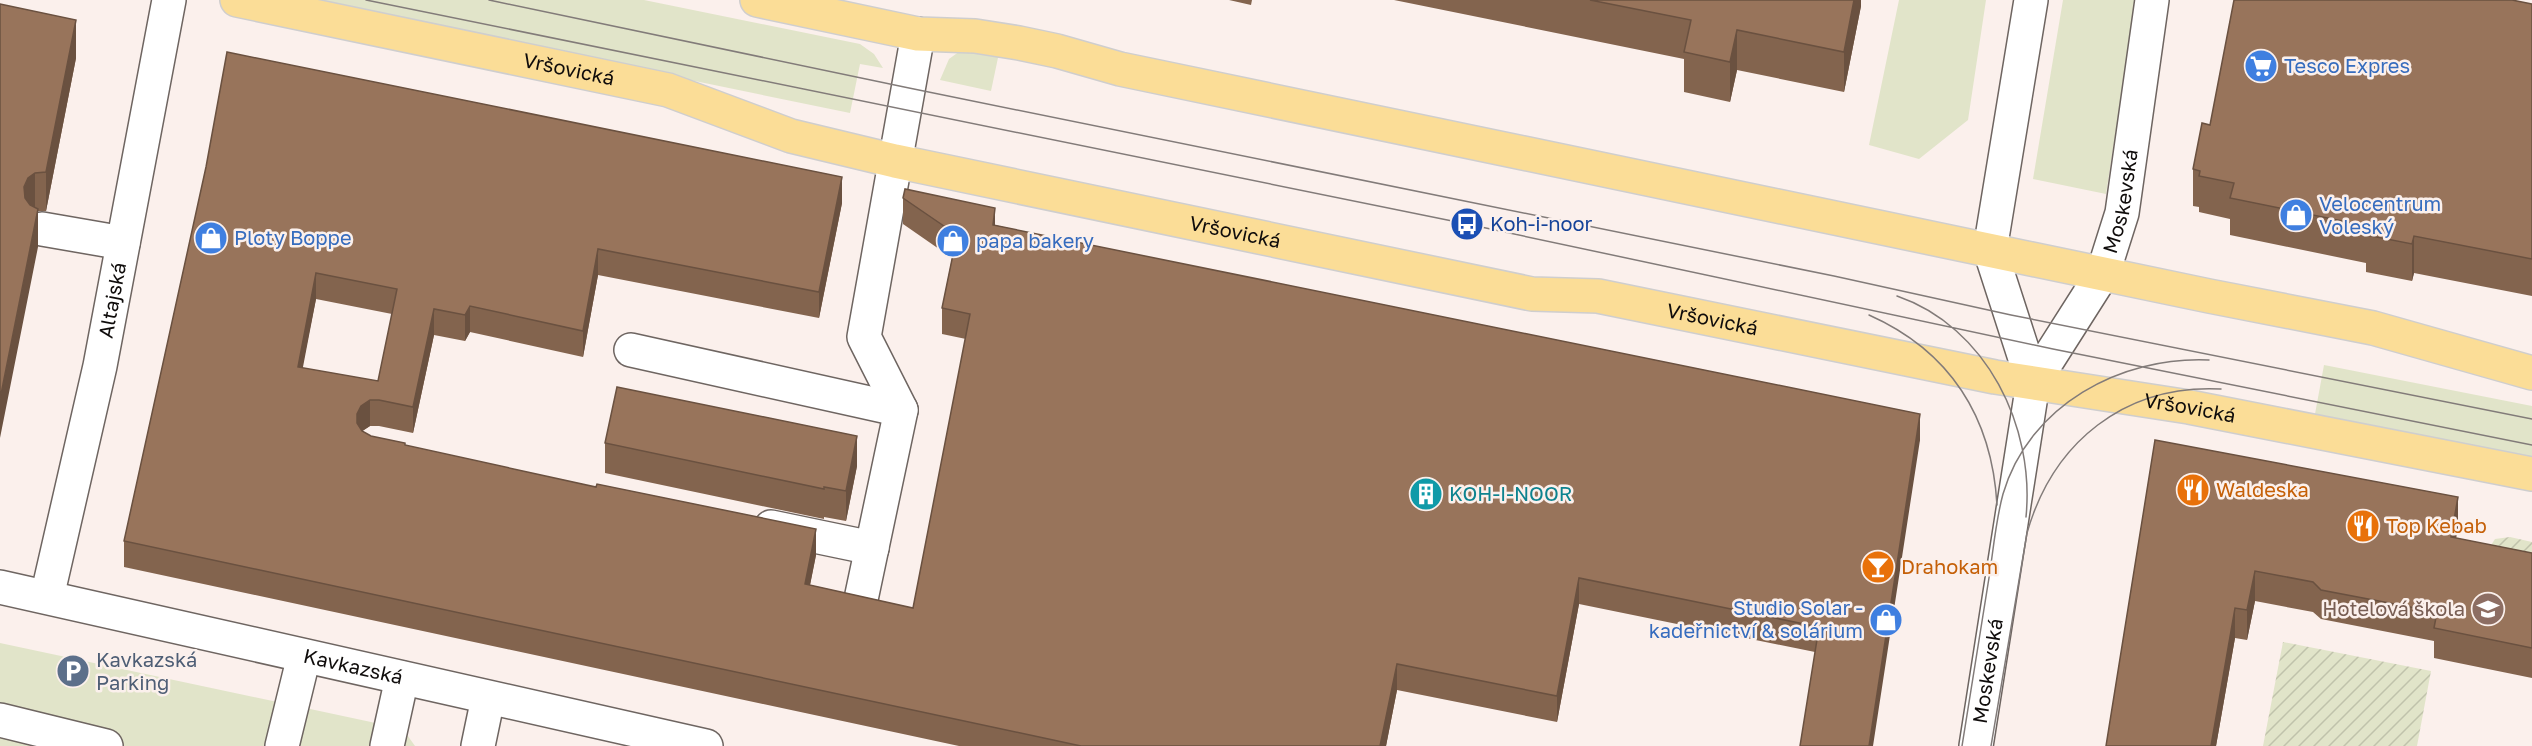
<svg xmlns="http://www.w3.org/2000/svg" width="2532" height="746" font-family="'Golos Text',sans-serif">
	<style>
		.grass { fill: #e1e4c9 }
		.garden { fill: url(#garden-furrows) }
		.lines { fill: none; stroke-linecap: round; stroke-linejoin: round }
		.minor-casing { stroke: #6e6561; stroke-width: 36 }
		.major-casing { stroke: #cfcece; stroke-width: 36 }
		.minor { stroke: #fff; stroke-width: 33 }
		.major { stroke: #fbdd97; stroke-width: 33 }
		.tram { stroke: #827b79; stroke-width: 1.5 }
		.wall { fill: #83644e; fill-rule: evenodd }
		.shaded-wall { fill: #6a5140 }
		.building { fill: #98745b; stroke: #6a5140; stroke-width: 1.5; fill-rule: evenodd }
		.labels { text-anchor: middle; stroke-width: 5; stroke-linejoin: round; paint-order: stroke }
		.shop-label { font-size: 20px; fill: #366cbe; stroke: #fbf0ec; text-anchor: start }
		.street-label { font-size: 20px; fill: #0f0c0b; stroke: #fbf0ec }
		.transit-label { font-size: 20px; fill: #164399; stroke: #fbf0ec; text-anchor: start }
		.food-label { font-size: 20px; fill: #c56008; stroke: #fbf0ec; text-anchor: start }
		.culture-label { font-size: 20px; fill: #0d838f; stroke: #fbf0ec; text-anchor: start }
		.education-label { font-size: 20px; fill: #785e54; stroke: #fbf0ec; text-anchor: end }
		.service-label { font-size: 20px; fill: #4e5e75; stroke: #fbf0ec; text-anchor: start }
	</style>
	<defs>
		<pattern id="garden-furrows" width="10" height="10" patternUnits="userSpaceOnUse" patternTransform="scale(1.5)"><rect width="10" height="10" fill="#e1e4c9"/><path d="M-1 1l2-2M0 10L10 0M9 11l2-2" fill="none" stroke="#c0c2ab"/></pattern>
	</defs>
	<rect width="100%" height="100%" fill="#fbf0ec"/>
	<path class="grass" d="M301,0H644L860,44L874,54L883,68L860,64L850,113Z
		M1899,0H1986L1968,120L1919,159L1869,145Z
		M2063,0H2136L2106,194L2033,179Z
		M960,51L999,53L991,91L940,80L949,59Z
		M2324,365L2532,406V457L2315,414Z
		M0,643L371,722L405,732L415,746H0Z"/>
	<path class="garden" d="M2510,537L2532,542V583L2486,553L2495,539Z
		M2283,642L2431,671L2417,746H2263Z"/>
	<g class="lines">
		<g class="minor-casing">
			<g id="minor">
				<path d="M2031,0L1990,250L2033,383"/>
				<path d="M42,229L123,243"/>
				<path d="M631,350L901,410"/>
				<path d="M771,527L872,548"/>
				<path id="s1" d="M0,587L706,746"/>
				<path id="s2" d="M47,597L100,366L169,0"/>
				<path d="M860,604L901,410L864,337L918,34"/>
				<path d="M0,720L106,746"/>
				<path d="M282,746L304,656"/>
				<path d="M387,746L402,678"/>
				<path d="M478,746L488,698"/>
				<path id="s3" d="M1976,746L2033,383L2103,273L2122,213L2152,0"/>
			</g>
		</g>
		<g class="major-casing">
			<g id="major">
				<path id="s4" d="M237,0L668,90L791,136L895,161L1532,294L1598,296L1995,377L2189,407L2532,474"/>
				<path d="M757,0L918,34L975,36L1019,43L1057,51L1120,69L2209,296L2373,328L2532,373"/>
			</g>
		</g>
		<use href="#minor" class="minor"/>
		<use href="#major" class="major"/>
		<path class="tram" d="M366,0L1467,224L2053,349L2532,445
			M489,0L909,88L1834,276L2011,315L2532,419
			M1897,296C1987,327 2035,427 2026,517
			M1869,315C1950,351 1992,417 1997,505
			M1962,746C1971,692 1979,638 1988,584C1993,555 1995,523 2003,494C2029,405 2121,356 2209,360
			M1991,746L2027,533C2053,442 2125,384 2221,389"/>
	</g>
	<path class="wall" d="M1229,0H1252L1251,5Z
		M1394,0H1861V6L1844,92L1737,70L1730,102L1684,92V59Z
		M0,4L76,58L46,211H38V247Z
		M2532,4V296L2414,273L2412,281L2366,272V263L2230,235V219L2199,212V207L2193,206V169L2210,125Z
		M206,167L842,203L819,318L598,275L583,357L470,332L465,341L434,335L413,433L379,426H370L362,431L371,436L816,555L810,585L913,608L966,339L942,334V308L952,258L903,224V198L995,225L1920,440L1815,652L1579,604L1557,722L1397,690L1386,746H959L124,567V541ZM316,299L392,314L378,381L302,368Z
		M2155,440L2458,527L2456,538L2532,553V678L2434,658V641L2321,619L2313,612L2255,601L2247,640L2235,638L2216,746H2106Z
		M605,443L857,466L846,521L824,517V519L605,473Z"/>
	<path class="shaded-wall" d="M1854,0H1861V6L1844,92V52Z
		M76,20V58L46,211V172Z
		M1737,30V70L1730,102V62Z
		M35,173V212L24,225V187L28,178Z
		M842,177V203L819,318V292Z
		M995,208V234L993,225Z
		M38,209V247L0,438V399Z
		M2414,236V273L2412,281V244Z
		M598,249V275L583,357V331Z
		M316,273V299L298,393V367Z
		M470,306V332L465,341V315Z
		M434,309V335L413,433V407Z
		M370,400V426L361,432L357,440V414L361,406Z
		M1920,414V440L1873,746H1869Z
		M857,436V466L846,521V491Z
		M2458,497V527L2451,567V537Z
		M816,529V555L805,610V584Z
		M2255,571V601L2247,640V610Z
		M1579,578V604L1557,722V696Z
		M2235,608V638L2216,746H2211Z
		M1397,664V690L1386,746H1380Z"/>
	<path class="building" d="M1590,0H1854L1844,52L1737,30L1730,62L1684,52L1691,20Z
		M2234,0H2512L2532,4V259L2414,236L2412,244L2366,235L2367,226L2230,198L2234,183L2199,176L2200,171L2193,169L2202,123L2210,125Z
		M0,4L76,20L46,172L35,173L28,178L24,187L25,198L30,205L38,209L0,399Z
		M227,52L842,177L819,292L598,249L583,331L470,306L465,315L434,309L413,407L379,400H370L361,406L357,414V423L362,431L371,436L405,443V445L596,487L597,484L816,529L805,584L913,608L970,314L942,308L957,235L903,198L905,189L995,208L993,225L1920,414L1869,746H1800L1819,627L1579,578L1557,696L1397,664L1380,746H1382H1081L124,541L206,167ZM316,273L397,289L378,381L298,367Z
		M617,387L857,436L846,491L824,487V489L605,443Z
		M2155,440L2458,497L2451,537L2532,553V648L2434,628L2437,612L2321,590L2313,582L2255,571L2247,610L2235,608L2211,746H2106Z"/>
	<defs>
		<g id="supermarket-disc" transform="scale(1.725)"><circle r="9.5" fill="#3f7fe0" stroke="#fbf0ec"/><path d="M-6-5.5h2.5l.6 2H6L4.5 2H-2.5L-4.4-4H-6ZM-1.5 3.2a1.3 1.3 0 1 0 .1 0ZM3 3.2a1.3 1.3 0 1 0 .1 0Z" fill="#fff"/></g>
		<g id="shop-disc" transform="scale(1.725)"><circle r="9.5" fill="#3f7fe0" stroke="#fbf0ec"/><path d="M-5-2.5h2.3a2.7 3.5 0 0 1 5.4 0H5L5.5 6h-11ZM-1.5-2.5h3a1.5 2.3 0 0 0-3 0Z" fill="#fff"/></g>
		<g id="bus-disc" transform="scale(1.725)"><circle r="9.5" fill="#1a4fb4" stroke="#fbf0ec"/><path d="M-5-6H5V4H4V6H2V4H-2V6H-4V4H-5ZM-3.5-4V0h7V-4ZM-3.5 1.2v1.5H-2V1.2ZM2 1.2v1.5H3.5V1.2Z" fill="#fff"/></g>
		<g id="restaurant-disc" transform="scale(1.725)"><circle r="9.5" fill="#e8710a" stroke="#fbf0ec"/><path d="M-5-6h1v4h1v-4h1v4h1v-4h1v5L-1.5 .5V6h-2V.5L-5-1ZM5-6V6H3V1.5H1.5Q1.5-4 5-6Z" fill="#fff"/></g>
		<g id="building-disc" transform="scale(1.725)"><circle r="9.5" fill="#0f9aa8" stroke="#fbf0ec"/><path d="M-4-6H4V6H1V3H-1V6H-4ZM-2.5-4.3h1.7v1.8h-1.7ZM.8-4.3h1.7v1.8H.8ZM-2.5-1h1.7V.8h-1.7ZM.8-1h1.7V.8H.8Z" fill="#fff"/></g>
		<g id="bar-disc" transform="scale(1.725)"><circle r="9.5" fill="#e8710a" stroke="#fbf0ec"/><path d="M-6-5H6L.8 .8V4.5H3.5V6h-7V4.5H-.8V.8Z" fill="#fff"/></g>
		<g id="university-disc" transform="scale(1.725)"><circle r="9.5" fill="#8d6e63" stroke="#fbf0ec"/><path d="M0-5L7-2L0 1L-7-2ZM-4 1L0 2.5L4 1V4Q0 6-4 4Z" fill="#fff"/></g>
		<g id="parking-disc" transform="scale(1.725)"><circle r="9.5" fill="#5c6f8a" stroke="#fbf0ec"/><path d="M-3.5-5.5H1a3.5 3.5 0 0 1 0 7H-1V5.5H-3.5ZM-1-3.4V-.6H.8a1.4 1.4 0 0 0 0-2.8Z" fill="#fff"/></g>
	</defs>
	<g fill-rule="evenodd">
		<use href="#supermarket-disc" x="2261" y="66"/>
		<use href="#shop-disc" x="2296" y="215"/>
		<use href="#bus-disc" x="1467" y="224"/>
		<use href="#shop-disc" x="211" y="238"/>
		<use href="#shop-disc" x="953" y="241"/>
		<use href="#restaurant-disc" x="2193" y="490"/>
		<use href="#building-disc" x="1426" y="494"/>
		<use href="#restaurant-disc" x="2363" y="526"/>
		<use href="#bar-disc" x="1878" y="567"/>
		<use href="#university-disc" x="2488" y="609"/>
		<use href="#shop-disc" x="1886" y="620"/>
		<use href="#parking-disc" x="73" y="671"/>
	</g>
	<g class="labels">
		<g class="shop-label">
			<text x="2284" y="73">Tesco Expres</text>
			<text x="2319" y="211">Velocentrum<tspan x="2319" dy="23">Voleský</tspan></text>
			<text x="234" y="245">Ploty Boppe</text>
			<text x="976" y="248">papa bakery</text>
			<text x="1863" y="615" text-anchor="end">Studio Solar -<tspan x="1863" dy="23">kadeřnictví &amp; solárium</tspan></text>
		</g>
		<g class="street-label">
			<text dy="7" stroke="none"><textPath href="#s4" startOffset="339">Vršovická</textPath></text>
			<text dy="7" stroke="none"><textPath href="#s3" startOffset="572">Moskevská</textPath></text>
			<text dy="7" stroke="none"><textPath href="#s4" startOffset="1026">Vršovická</textPath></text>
			<text dy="7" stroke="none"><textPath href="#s2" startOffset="304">Altajská</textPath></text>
			<text dy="7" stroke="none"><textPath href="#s4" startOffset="1512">Vršovická</textPath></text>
			<text dy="7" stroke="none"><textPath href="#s4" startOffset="1998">Vršovická</textPath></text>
			<text dy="7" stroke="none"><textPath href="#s1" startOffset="362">Kavkazská</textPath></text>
			<text dy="7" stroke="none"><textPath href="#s3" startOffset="76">Moskevská</textPath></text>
		</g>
		<g class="transit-label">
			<text x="1490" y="231">Koh-i-noor</text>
		</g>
		<g class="food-label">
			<text x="2216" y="497">Waldeska</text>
			<text x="2386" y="533">Top Kebab</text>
			<text x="1901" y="574">Drahokam</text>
		</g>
		<g class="culture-label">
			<text x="1449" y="501">KOH-I-NOOR</text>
		</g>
		<g class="education-label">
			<text x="2465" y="616">Hotelová škola</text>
		</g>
		<g class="service-label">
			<text x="96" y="667">Kavkazská<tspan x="96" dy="23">Parking</tspan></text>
		</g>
	</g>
</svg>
